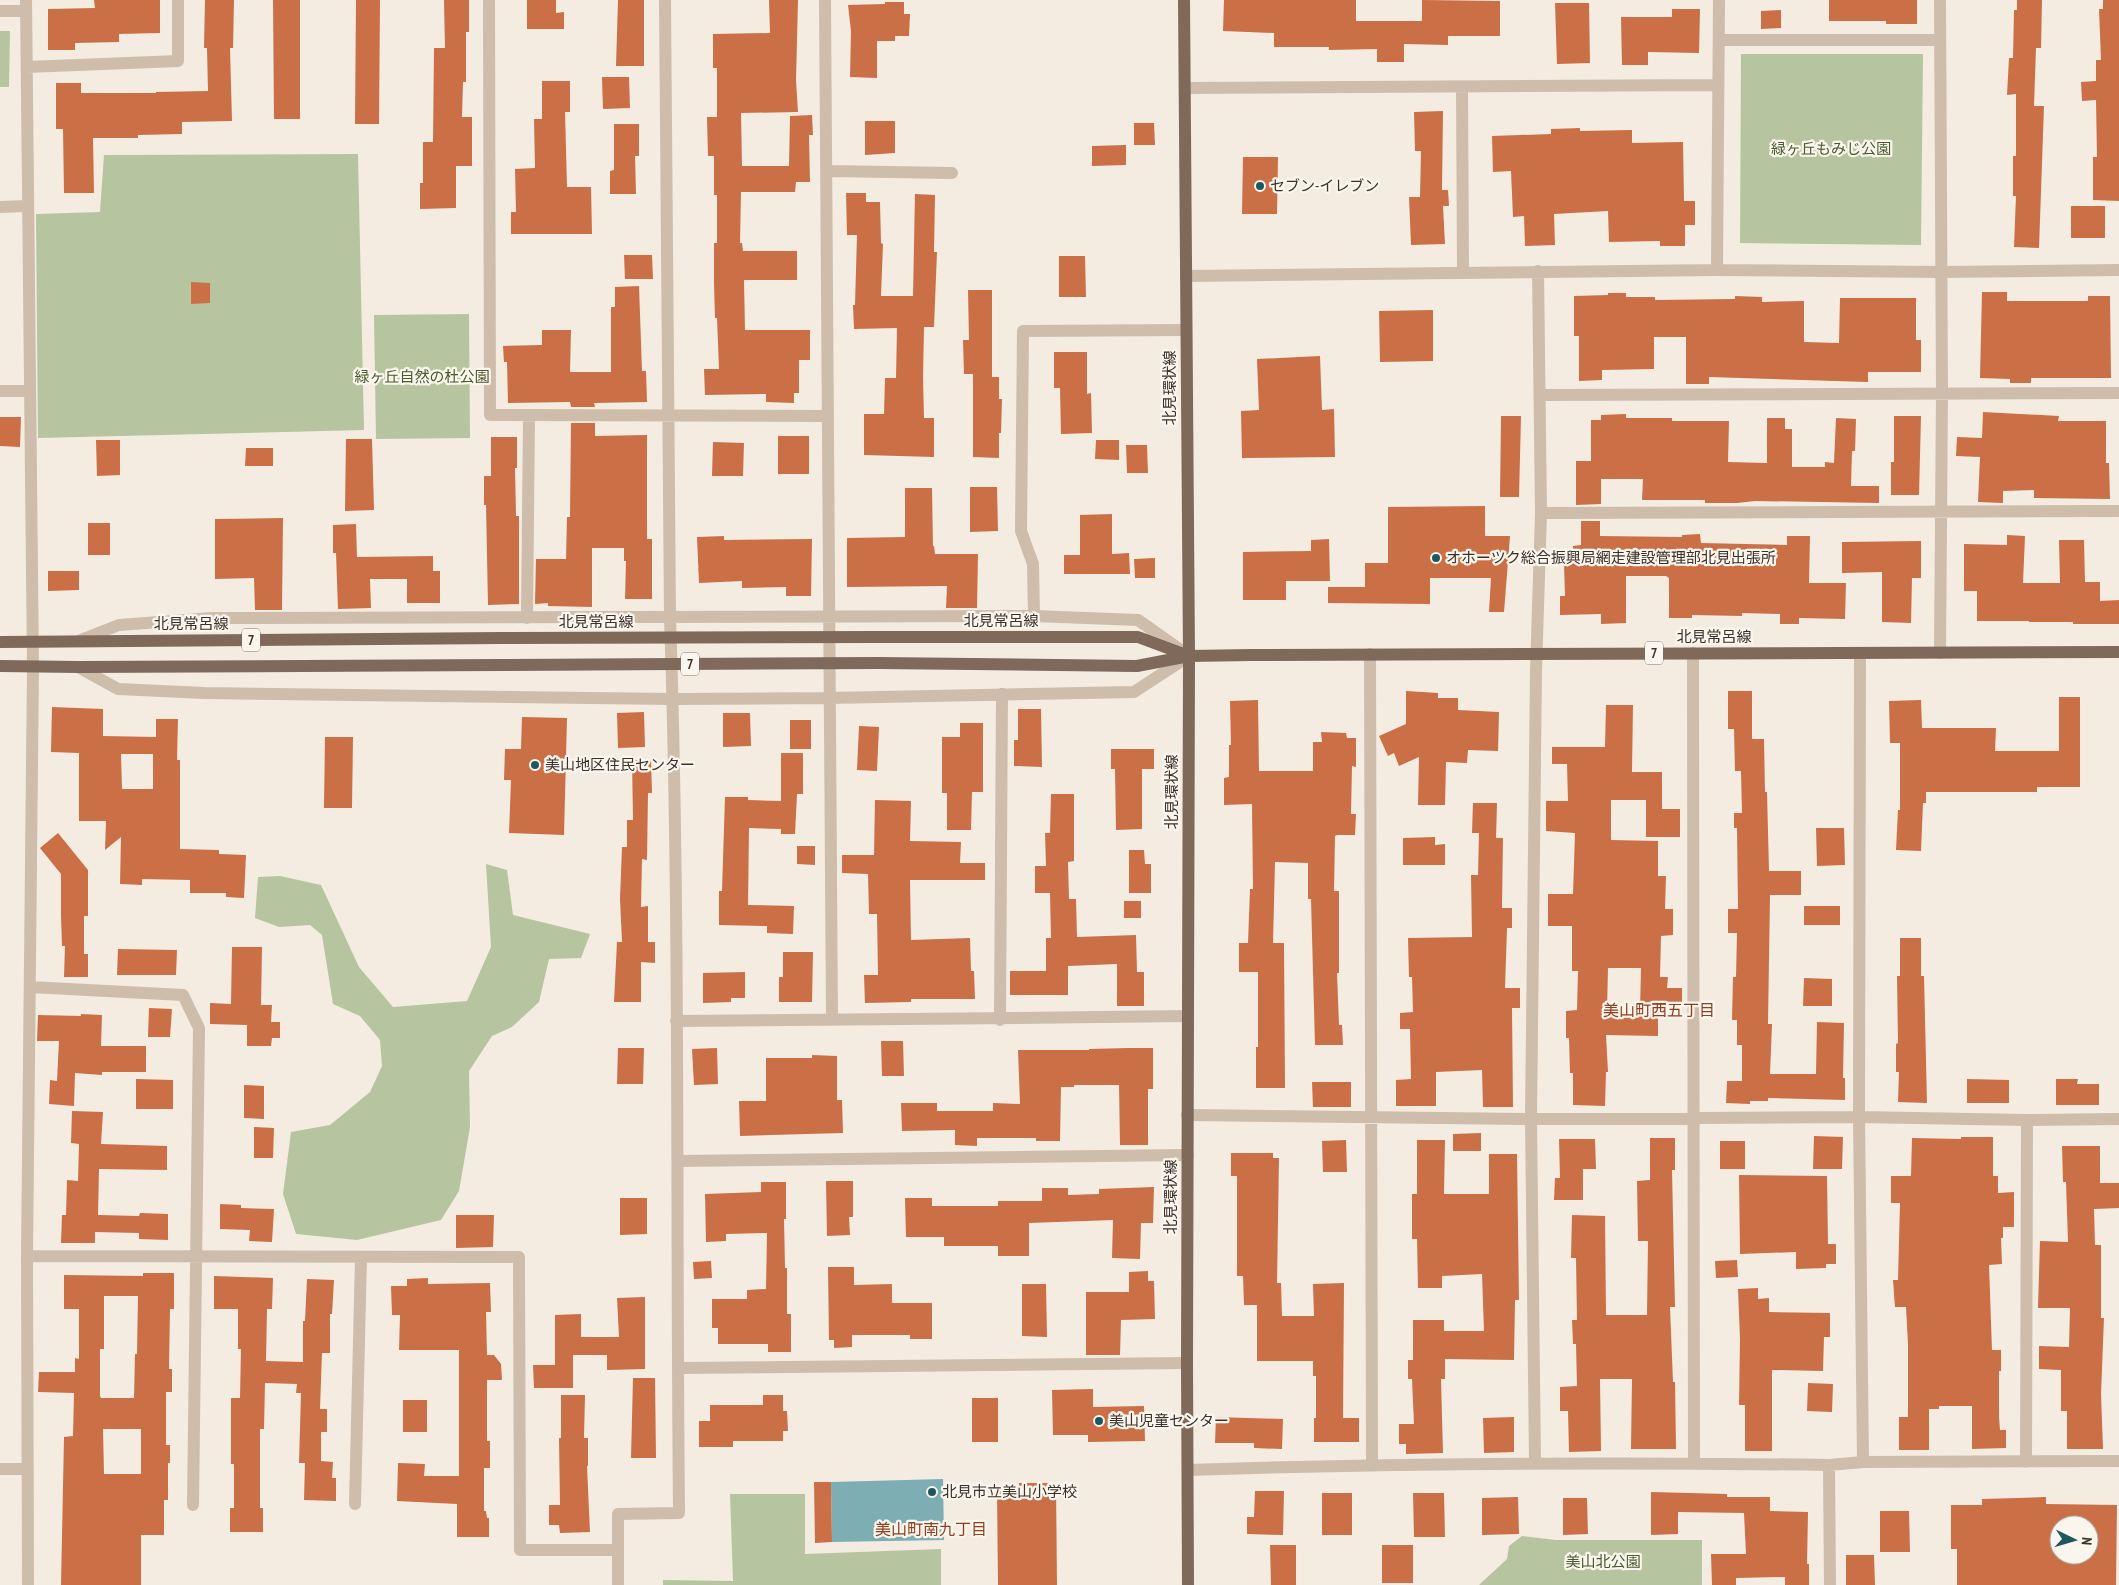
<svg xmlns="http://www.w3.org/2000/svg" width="2119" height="1585" font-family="'PT Sans Narrow','Noto Sans JP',sans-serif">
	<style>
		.green { fill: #b6c59f }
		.water { fill: #7daeb3 }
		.building { fill: #cb6f47; fill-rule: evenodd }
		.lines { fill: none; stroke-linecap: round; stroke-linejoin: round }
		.minor { stroke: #cebdab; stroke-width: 12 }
		.major { stroke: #7e695b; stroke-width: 12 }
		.major-bridge { stroke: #7e695b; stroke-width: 12 }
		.poi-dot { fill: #1d575f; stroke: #fbf6ed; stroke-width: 2 }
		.labels { text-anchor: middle; stroke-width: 4.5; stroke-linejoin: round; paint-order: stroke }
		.shield { fill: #fbf6ed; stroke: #756c64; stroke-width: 1 }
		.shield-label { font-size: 14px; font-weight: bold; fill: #3b312a }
		.park-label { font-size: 15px; fill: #475b2d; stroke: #fbf6ed }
		.poi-label { font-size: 15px; fill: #3b312a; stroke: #fbf6ed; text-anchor: start }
		.street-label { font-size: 15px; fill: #3b312a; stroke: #fbf6ed }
		.neighbourhood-label { font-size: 16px; fill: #8f401f; stroke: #fbf6ed }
	</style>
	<rect width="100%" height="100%" fill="#f4ece0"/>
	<path class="green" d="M0,31H10L9,87H0Z
		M1741,54H1923L1921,245L1740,243Z
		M358,154L364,430L38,438L36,214L100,212L104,155Z
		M469,314L470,438L376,439L374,315Z
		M486,864L507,870L513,915L590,934L581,958L549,959L539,1002L512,1027L492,1036L469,1071L470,1127L459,1191L441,1220L357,1240L296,1234L283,1194L291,1132L330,1125L370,1092L382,1066L380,1040L360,1016L333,1004L322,935L310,925L279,927L255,918L258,877L280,876L321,885L359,967L393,1007L467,1001L491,947Z
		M730,1494H805V1554L941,1549V1585H663V1580L733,1581Z
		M1522,1536L1556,1540H1702V1585H1479L1507,1559L1509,1546Z"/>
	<path class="water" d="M943,1479L944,1540L832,1542L831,1482Z"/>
	<path class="building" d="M94,0H160V33L119,34V42L75,43V50H48V9L95,8Z
		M205,0H234L233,48H230L232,121L182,122V134L138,135V138H93L94,193H64L63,129H56V83H81V93H156V92L208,91L207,48H204Z
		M273,0H300V119H274Z
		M356,0H380L379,124H355Z
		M444,0H469V32H466V82H463L462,117H472V166H456V208L420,209V183H423V142H433L434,48H445Z
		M527,0H556V13L564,12V29H527Z
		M618,0H644V66H616Z
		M769,0H798L796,80L798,112L741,113L742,166H789L790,116L812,115L813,135H809L810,182H796L795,192H741L740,243H742L743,251H797V280H744L745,330H810V360H799V393H794V403L766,402V394L705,395L704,369H719L717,318H715L714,283V243H717V195H714V156H708L707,117H717V68H713V34L770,33Z
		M1224,0H1356V21H1422V0L1500,1V36H1448V45L1404,44V62H1377V49L1329,50V47H1274V33L1223,31Z
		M1829,0H1917V24H1886V21H1829Z
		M2017,0H2042L2041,48H2036L2034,106H2044L2039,248L2014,247L2016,196H2013V156H2016V94L2007,95L2009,58H2013L2014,10H2017Z
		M2103,0H2119V201L2093,200V157H2097L2096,100L2082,101L2081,82L2096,81V60H2101L2099,9H2103Z
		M885,2H904V14H910L909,36H895V41H877V78L850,77L851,31L848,5L885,4Z
		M1555,3H1589L1590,63L1557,64Z
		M1672,9H1700L1699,53L1648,52V65H1622L1621,17H1672Z
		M1781,10V28L1761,29V11Z
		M602,77H629L630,108L603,109Z
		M542,81H570V112H565L567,187H591L592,234H511V212H516L515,169L535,168L534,119H542Z
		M1443,111L1442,190H1448L1449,206H1443L1445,244L1411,245L1409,197H1420L1421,151H1415L1414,112Z
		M865,121H895V153L865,155Z
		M1134,123H1154L1155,145H1134Z
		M614,124H639V156H635L636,194H610V171L614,170Z
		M1580,128V131L1632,130V143L1683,142L1684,201H1695V225H1685V246H1660V241L1609,242L1608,211L1554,214L1555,245L1525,246L1524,216L1513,217L1511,171L1493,172L1492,136L1551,134V129Z
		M1126,145V165L1092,166V146Z
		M1243,157H1278L1277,214H1242Z
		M846,193H866V202H880L881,243L883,244L881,296H913L915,194L935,195L934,252H937L934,327H924L923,378L924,418H934V457L864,455V414H884L885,378H896L897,328L854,329L853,305H855L857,235H847Z
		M2071,206H2105V238H2071Z
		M624,255H652L653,279H625Z
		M1059,256H1085L1086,297H1059Z
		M191,282L210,283V303L191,304Z
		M639,286L642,371H646L647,402L594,403L595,407H571L570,402L508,403L507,362H504L503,346L542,345V330H571L570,372H611V307H615V287Z
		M968,290H992V377H999V399H1002L1001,433H999V458L973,457V374H964L963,340H969Z
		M1982,292H2007V301H2088V296H2110L2111,378H2031V383H2010V379L1980,378Z
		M1608,293H1626V297H1655V300L1735,299V296L1762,297V302L1804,301V342L1839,343L1840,298H1916V340H1921V372H1868V382L1709,377V384H1686V337H1654V369L1602,370V380L1579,381V336H1574V296L1608,295Z
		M1433,310V361L1380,362L1379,311Z
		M1054,352H1087V394L1091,393L1092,433L1061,434L1060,388H1054Z
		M1320,356L1322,410L1334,409L1335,457L1242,458L1241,411L1259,410L1257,359Z
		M1983,412L2059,416L2058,421H2106V463H2109L2110,499L2034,498V490L2003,491V503L1978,502L1980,457L1956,456L1957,437L1982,438Z
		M1626,414V418H1672V421H1729L1728,462L1767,463V418H1785V429H1792V467H1825V462L1834,463L1836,418L1856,419L1855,451H1852L1851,486H1879V503L1755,501L1737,503H1705V500H1642L1643,479H1601V504L1576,505V461H1591V420H1601V415Z
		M1501,416H1521L1519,497H1500Z
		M1894,416H1921L1919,495H1891V462H1894Z
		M0,417H21L20,447L0,446Z
		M571,423H595V436L647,435V539H652V599H625L626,561H624V548H592V607L548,606V603L535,604L536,559H566L567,517H570Z
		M778,436H809V474H778Z
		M491,437H517V468H515L516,516H519V604L488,605L486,505H484V476H491Z
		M346,439H372L374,510L345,511Z
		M96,440H120V475L97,476Z
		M1096,440H1119V460L1095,459Z
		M713,442L744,443L743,476H712Z
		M1126,445H1147L1148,473H1127Z
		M246,448H273V466H245Z
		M970,487H997L998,531L970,532Z
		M905,488H932L933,546H934L935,554H978L977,608H946L947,586L847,587V538L905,537Z
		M1485,506V536H1510L1504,612H1489L1491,578H1430V604L1328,603V587H1365V563H1388V507Z
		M1112,514V554L1129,553L1130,574H1064V555H1080V515Z
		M283,518L282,610H255L254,578L215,579V519Z
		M1581,521H1600V536L1682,537V535L1700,534L1701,543L1787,545V536H1810L1809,583H1846L1845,619L1799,618V624H1780V614L1742,613V616L1692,615V618H1669V578L1666,576H1626V623L1601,624V614L1560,615V596H1565L1564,564L1573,563V546L1581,545Z
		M88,523H110V555H88Z
		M356,524L357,557L433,556V571H440V603H407V579H370L371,608L338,609L336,553H333V525Z
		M2007,535L2025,536L2023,583H2060L2059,540H2084L2085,582H2100V601L2119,600V624H2073V622H2029V621H1977V591H1964V544L2007,545Z
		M724,536V540L812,539L811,596H786V587L742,588V581L699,583L697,537Z
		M1329,539L1330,581H1286V600H1243V552L1311,551V540Z
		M1921,541V578H1912L1911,623L1882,622V572L1842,573V542Z
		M1155,558V578H1135L1134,559Z
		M48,571H79V590L48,591Z
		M1406,691L1438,693V698H1458V710L1499,712L1498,751L1468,750L1467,763L1446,762L1445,805H1418L1419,757L1399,766L1394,753L1388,756L1379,736L1406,724Z
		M1728,691H1752V739H1764L1765,792H1767L1769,871H1801V895H1770L1768,1024H1772L1770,1074H1816L1817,1022L1844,1023L1843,1078H1845V1100L1768,1098V1101H1750V1104L1726,1103L1727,1081H1742V1045H1737V1020H1732L1733,977H1736L1737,933H1728V909H1738L1737,828H1734V813H1742L1741,771H1735L1734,729H1728Z
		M2059,697H2080V787H2037V792H1926V803H1923L1921,851L1896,850L1898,810H1900V743H1890L1889,701L1921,700L1922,728H1996L1995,751H2059Z
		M1258,700L1259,771H1313V742H1322L1321,732L1346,733L1347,738H1356V767L1352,766L1351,814H1356L1355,835H1337L1335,836L1334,891H1339V973H1337L1339,1025H1342L1343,1045H1315L1311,899H1308V863L1275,862L1273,943H1284L1285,1088H1256V1047H1258V972H1239V943H1248L1250,889H1253L1252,804L1224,805V778L1229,777V745H1231L1230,701Z
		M1606,705H1633L1632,772H1662V809H1680V837H1646V800H1611V840L1658,841V876H1666L1665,909H1673V935L1661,936L1660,977H1668L1667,988H1682V1005H1658V1036L1606,1035L1608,1072H1606L1605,1106L1573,1105V1073H1570L1569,1038H1566V1011L1577,1010L1578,971H1572V926H1548V894H1573L1575,833L1546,831V801H1568L1567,764H1552V747H1605ZM1608,968H1641L1640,1012L1607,1011Z
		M52,707L103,709V736L156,737V719H178L177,760H180V849L219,850V854L246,855L244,898L226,897V893H190V880L142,879V885L120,884L121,837L105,850L106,821H79V753L51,752ZM121,754H153V789H122Z
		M1018,709H1041L1042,767L1014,766V740H1018Z
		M644,712L645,747L618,748L617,713Z
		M723,713H750L751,746L723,747Z
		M522,717L567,718L564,835L509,833L511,780H504L505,749H521Z
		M790,720H811V749H790Z
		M960,723H983V792H972L971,830H947V793H942V737H960Z
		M859,726L879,727L877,771L857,770Z
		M325,737H353L352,808H324Z
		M1111,749H1154V769H1142V829L1116,830L1115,769H1111Z
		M781,753H803V794H797L795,834H781V829L749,828L748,905L794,906L793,934L767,933V926L719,925V891H722L725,797H748V800L781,801Z
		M632,760H651L652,793H648L647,860L642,859L641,907L648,906V942H655V963L641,962V1002H614L617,942H622L620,899L622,847H627V820H633Z
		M1051,794H1074V861L1068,862L1069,899H1076L1077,937L1136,935L1137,972H1144V1006H1117V964L1068,966V995H1010V971H1046V938H1051L1050,893H1035V866H1046L1045,833H1050Z
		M875,800L911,801L910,841L961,842L960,863H985V880H910L911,940L970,938L971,971H974L975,999H911V1002L865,1003L864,975H878L877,914H869L868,874L842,873V855H874Z
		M1473,803H1497L1496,838H1503L1502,908H1512V928H1507L1505,988H1520V1008H1512L1513,1107H1483L1482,1070L1436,1072V1106H1396V1080L1411,1079L1410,1029H1400V1013L1413,1012L1412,977H1409L1408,938L1472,937L1471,875H1478L1479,833H1472Z
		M1816,828H1844L1845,865L1817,866Z
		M58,833L88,870V916H84V954H88V977H64L65,946H62L61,916V874L40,848Z
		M1435,837V845L1445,844V865H1403V838Z
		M797,846H815V865L797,864Z
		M1129,850H1144L1145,864H1151V893H1129Z
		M1124,901H1141V918H1124Z
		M1804,906H1840V925H1804Z
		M1900,938H1921V976H1924L1927,1103L1898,1102L1899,1072H1896V1044L1898,1043L1897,976H1900Z
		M232,947H262L261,1005H272L271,1022H280V1038H272L271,1046H247V1025L210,1024V1003L231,1004Z
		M118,949L177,950L176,975H117Z
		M783,952H813L812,1002H779V977H783Z
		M745,972V998H731V1002L703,1003V973Z
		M1804,978L1832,979V1006H1803Z
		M149,1008L172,1009L170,1037H148Z
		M81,1014L102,1015L101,1046H146V1072H102V1075L75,1073L74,1106L49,1104L50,1080L57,1081L59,1041H37L38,1015L81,1016Z
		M881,1041H903L904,1076H882Z
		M618,1048H644L643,1084H617Z
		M717,1048L718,1084L694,1085L692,1049Z
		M1128,1048H1153V1089H1148V1145H1120L1119,1085H1074V1087H1061L1060,1141H1036V1138H977V1146L955,1145V1130L902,1131L901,1103H937V1111H993V1103L1020,1104L1018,1050H1089V1049Z
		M812,1055L837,1056V1100H842L843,1133L740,1136L739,1101H766V1058H812Z
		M136,1079L173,1080V1109H136Z
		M1967,1079L2009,1080V1103H1967Z
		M2056,1079H2078L2077,1084H2099V1105H2056Z
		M1312,1082H1351V1107H1313Z
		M244,1085L264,1086V1119L244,1118Z
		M72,1111L103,1112L101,1144L167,1146V1170L99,1169L98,1215L139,1216L140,1213L168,1214V1240L139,1239V1233L95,1232V1243H61L62,1215H66L67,1180L78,1181L79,1144L71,1143Z
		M254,1127L274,1128L273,1158H254Z
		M1481,1133V1151H1453V1134Z
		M1814,1136L1843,1137L1842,1169H1813Z
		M1961,1137H1993V1176H1998V1193L2014,1192V1227H2003V1238H2001L2002,1264L1989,1265L1992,1350H2001V1371H1999V1417L2000,1430H2006V1448L1972,1449V1406H1939V1409H1929V1450H1899V1417H1908V1344L1906,1307H1895L1893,1280H1898L1900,1203H1891V1176H1911L1912,1138L1961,1139Z
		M1650,1138H1675V1170H1672L1675,1307H1670L1673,1382H1675L1676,1449H1631L1632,1379H1600L1601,1451L1569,1452L1568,1411H1560V1387L1577,1386L1576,1344H1573L1572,1320H1577L1576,1258H1571L1572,1215L1605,1216L1606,1315H1647L1648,1241H1638L1637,1181L1650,1180Z
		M1559,1139H1595L1596,1169H1583V1200H1554L1555,1178H1560Z
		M1346,1140L1347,1172H1323L1322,1141Z
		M1417,1140H1445L1444,1194H1489V1154H1517L1519,1300H1515L1514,1360L1445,1359V1379H1441L1443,1453L1406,1454V1444H1399V1424H1414L1412,1379H1408V1360H1413V1320H1444V1331H1484L1482,1274L1442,1276V1288H1418L1417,1239H1412V1194H1417Z
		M1720,1141H1745V1169H1720Z
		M2062,1146H2100V1183H2119V1208L2094,1209L2095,1245H2101V1318H2104L2101,1394L2103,1449H2067V1411H2061V1370L2039,1369V1346L2069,1347L2070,1308H2038L2040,1241L2068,1242L2066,1182H2063Z
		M1231,1153H1273V1158H1279L1277,1283H1281L1282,1316H1314L1313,1284L1344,1283L1343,1418H1359V1442H1314V1418H1316V1376H1313V1361H1257V1305H1244L1243,1276H1237V1176H1231Z
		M1739,1175L1827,1176L1828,1244H1836V1264H1826V1268L1796,1269V1252L1740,1254Z
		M826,1181H853V1217H849L850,1235L827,1236Z
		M761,1182H786V1219H784L785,1268H787V1314H791V1352H768V1344H718V1328H712V1299H747V1290L766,1289L767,1233L726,1234V1241L706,1242L705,1194L761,1192Z
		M1154,1187L1153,1223H1141L1140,1259L1112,1258L1113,1220L1029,1223V1256H998V1246H944V1237H906L905,1198H932V1206H998V1201H1042V1188H1068V1195L1099,1194V1189Z
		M620,1198H647V1234L620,1235Z
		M220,1204L241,1205V1208L274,1209L272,1242L249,1241L250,1230L220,1229Z
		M456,1215H494L493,1247L456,1248Z
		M1737,1260L1738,1277L1716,1278L1715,1261Z
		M711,1261L712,1278L694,1279L693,1262Z
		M828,1267H854V1285L892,1284V1303H932V1339H910V1335H852V1347L834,1348V1340H829Z
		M1148,1271V1281H1154L1155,1319L1121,1320L1120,1355H1086V1292H1129V1272Z
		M143,1273H174V1309H170L169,1369H172V1392H166V1445H170V1463H168V1500H164V1535H141V1585H61L64,1437L73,1436L74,1393L38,1392L39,1372H75V1358L79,1359V1309H64V1275L143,1276ZM104,1296H138L137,1354H135L134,1398H101L100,1396V1349H104ZM103,1429H141V1474H104Z
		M214,1276L273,1278L272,1309H267L266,1361L303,1362V1321H305L307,1279L334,1280L332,1314H330V1353H322L320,1409H327V1432H321V1461L333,1462L332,1478H336V1501L304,1500L305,1463H299L301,1393H296L297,1384L265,1383L264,1429H260V1508H263V1532H230V1508H234V1464H231V1398H240L241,1349H238V1309H214Z
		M428,1278V1284L490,1283L491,1312H486L487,1355H494L501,1364L502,1380H487V1441H490V1468H484V1511H486L487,1518H489V1537H457V1504L397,1501L398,1463L425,1464L424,1476H459V1350H399L400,1315H392L391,1286H407V1279Z
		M1022,1284H1046L1047,1337L1022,1336Z
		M1758,1288V1299L1769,1298V1312L1830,1313V1337H1824L1823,1371L1772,1370V1451H1745V1405H1739L1740,1339L1738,1289Z
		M645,1297V1369L607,1370V1355H573V1388H534L533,1365H555V1315L581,1314V1337H619L617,1298Z
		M633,1378H655L656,1458H631Z
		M1808,1383L1833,1384L1832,1412L1807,1411Z
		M1093,1389V1407L1144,1406L1145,1441L1088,1442V1435H1053L1052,1390Z
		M561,1395H585L584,1438H588V1466H587L590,1532L560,1533L559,1525H549V1505H560L559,1438H561Z
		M763,1395H783V1411H787L788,1431H783V1441H733V1447H699V1421H710V1405H763Z
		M972,1398H998V1442H972Z
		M403,1400H427V1432H403Z
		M1216,1417L1283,1419L1282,1449L1254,1448V1443H1215Z
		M1514,1417V1452L1484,1453L1483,1418Z
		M814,1482H831L832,1542L815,1543Z
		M1019,1483H1056L1057,1585H998L997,1490H1019Z
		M1255,1491H1284L1283,1535L1247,1534V1517H1254Z
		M1651,1492L1727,1494V1497H1770V1511L1808,1512L1807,1564H1809V1585H1785V1577L1736,1578V1585H1712L1711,1554H1746L1744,1513L1678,1512V1534L1651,1535Z
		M1322,1493H1352V1535H1322Z
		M1413,1493H1444L1445,1537H1414Z
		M1518,1497L1519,1534L1482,1535V1498Z
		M2046,1497V1504L2117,1505L2116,1585H1957V1549H1951V1505H1982V1499ZM2059,1525H2089V1555H2059Z
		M1563,1498H1587L1588,1534L1563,1535Z
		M1880,1511H1909L1910,1552H1880Z
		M1270,1545H1296V1585H1271Z
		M1382,1545H1413V1583H1382Z
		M1846,1555H1874L1875,1585H1846Z"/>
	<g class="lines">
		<path class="minor" d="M26,0L33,666L27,1256L28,1585
			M489,0L490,415L828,416
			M825,0L832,1019
			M0,11H26
			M1719,40H1939
			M27,67L178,61V0
			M1462,87L1463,273
			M1185,88L1718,85
			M827,171L952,173
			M0,207L27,206
			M1717,270L1719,0
			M1186,276L1717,270L1940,272L2119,270
			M0,391H29
			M1540,395L2119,393
			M1541,513L2119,511
			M1034,616L1033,564L1021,531L1023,331L1186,330
			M527,618L529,415
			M78,641L119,625L212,618L1034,616L1138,620L1189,656L1134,692L830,698L673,699L204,693L118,689L78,667
			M1693,653L1694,1463
			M1860,653L1859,1117L1863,1462
			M1940,653L1942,393L1940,0
			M1370,654L1372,1464
			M30,987L183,995L199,1028L193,1505
			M1000,1020L1002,694
			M676,1021C846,1019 1017,1019 1187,1016
			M1187,1115L1531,1119L1859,1117L2027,1120L2119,1119
			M679,1161L1188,1155
			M27,1256L519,1257L520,1550H618
			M678,1368L1187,1363
			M1535,1462L1531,1119L1536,670L1541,513L1538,271
			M2026,1462L2027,1120
			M1829,1465L1830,1585
			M0,1469H27
			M1188,1470C1402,1463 1615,1462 1829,1465L1863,1462L2119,1461
			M355,1504L361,1258
			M618,1585V1514L679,1513C676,1215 680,916 670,617L665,0"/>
		<path class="major" d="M1184,0L1189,656L1187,1363L1188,1585
			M878,637H1138L1189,656
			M0,642L502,638
			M879,663L1137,666L1189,656L1251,655L2119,652
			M0,666L78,667L501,665"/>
		<path class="major-bridge" d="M502,638L878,637
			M501,665L879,663"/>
	</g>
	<g class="poi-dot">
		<circle cx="1260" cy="186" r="5"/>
		<circle cx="1436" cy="558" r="5"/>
		<circle cx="535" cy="765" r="5"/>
		<circle cx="1099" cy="1421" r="5"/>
		<circle cx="932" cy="1492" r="5"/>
	</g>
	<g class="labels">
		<g class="shield">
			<rect x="242" y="628.5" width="18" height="23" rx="4"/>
			<rect x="1645" y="641.5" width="18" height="23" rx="4"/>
			<rect x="681" y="652.5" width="18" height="23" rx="4"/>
		</g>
		<g class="shield-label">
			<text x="251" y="645">7</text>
			<text x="1654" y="658">7</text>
			<text x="690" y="669">7</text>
		</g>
		<g class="park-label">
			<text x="1831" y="154">緑ヶ丘もみじ公園</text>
			<text x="422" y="382">緑ヶ丘自然の杜公園</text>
			<text x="1603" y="1567">美山北公園</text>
		</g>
		<g class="poi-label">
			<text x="1270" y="191">セブン-イレブン</text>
			<text x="1446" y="563">オホーツク総合振興局網走建設管理部北見出張所</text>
			<text x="545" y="770">美山地区住民センター</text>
			<text x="1109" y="1426">美山児童センター</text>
			<text x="942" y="1497">北見市立美山小学校</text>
		</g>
		<g class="street-label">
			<text transform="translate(1170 388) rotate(-90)" y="5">北見環状線</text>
			<text x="1001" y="626">北見常呂線</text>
			<text x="596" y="627">北見常呂線</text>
			<text x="191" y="629">北見常呂線</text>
			<text x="1714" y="642">北見常呂線</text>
			<text transform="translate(1172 792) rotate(-90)" y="5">北見環状線</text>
			<text transform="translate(1171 1197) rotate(-90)" y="5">北見環状線</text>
		</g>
		<g class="neighbourhood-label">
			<text x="1659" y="1016">美山町西五丁目</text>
			<text x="931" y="1535">美山町南九丁目</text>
		</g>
	</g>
	<g transform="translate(2074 1540) rotate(95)"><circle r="24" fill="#fbf6ed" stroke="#aea79f"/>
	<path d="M0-4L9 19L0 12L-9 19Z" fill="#1d575f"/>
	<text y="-8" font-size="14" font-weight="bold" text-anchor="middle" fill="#3b312a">N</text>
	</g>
</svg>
